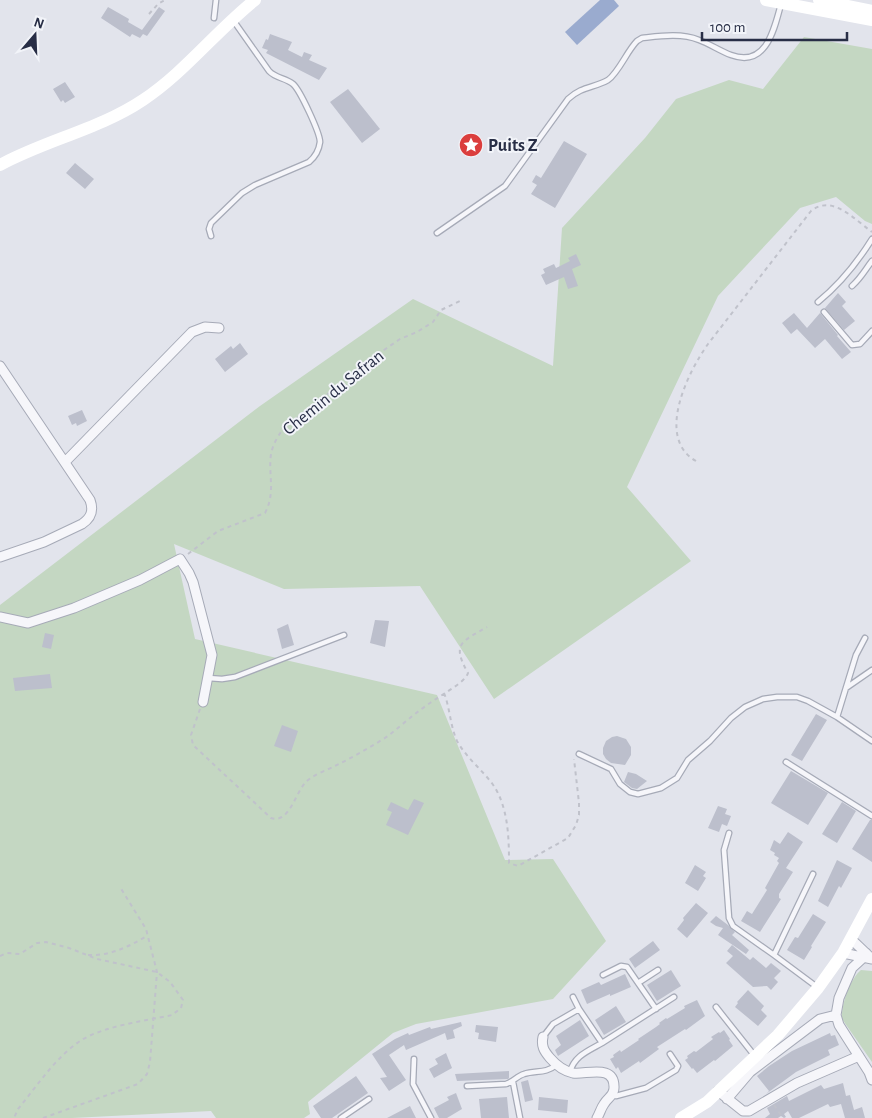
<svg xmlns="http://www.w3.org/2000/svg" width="872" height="1118" font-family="'Alegreya Sans',sans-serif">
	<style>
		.green { fill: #c4d7c2 }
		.water { fill: #9aabcf }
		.building { fill: #bcbfcc }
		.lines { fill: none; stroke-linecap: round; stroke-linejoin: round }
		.lane-casing { stroke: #a6aab7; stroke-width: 7 }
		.street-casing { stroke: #a6aab7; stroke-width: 11 }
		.path { stroke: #c0c2cb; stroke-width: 2; stroke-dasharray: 4 4; stroke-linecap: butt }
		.lane { stroke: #f6f6fa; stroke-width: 4.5 }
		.street { stroke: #f6f6fa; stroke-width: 9 }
		.secondary { stroke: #fff; stroke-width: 12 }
		.labels { text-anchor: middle; stroke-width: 4; stroke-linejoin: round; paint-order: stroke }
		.poi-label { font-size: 18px; font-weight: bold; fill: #282e46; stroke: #f2f4f9; text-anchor: start }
		.street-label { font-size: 18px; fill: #282e46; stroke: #f2f4f9 }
	</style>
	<rect width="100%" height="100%" fill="#e2e4ec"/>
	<path class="green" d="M804,37L872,49V224L865,221L836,197L800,208L718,296L627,487L691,561L494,699L420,586L284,589L174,544L195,639L437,695L505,860L553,859L606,941L553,999L416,1024L393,1033L308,1102L310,1114L304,1118H216L211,1111L72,1118H0V605L260,406L413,299L553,366L562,228L645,138L676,99L729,80L763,89Z
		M861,970L872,971V1062L842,1019C841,1005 850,979 861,970Z"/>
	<path class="water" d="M600,0H614L619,6L577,45L565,32Z"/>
	<path class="building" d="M108,7L129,19L128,22L142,30L159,7L165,11L147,36L143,34L140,38L132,34L130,37L101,18Z
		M270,34L292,42L288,50L302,57L304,52L312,55L309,60L327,68L319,80L266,53L268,50L262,48L266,39L268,40Z
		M65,82L75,97L65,103L63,100L61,102L53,89Z
		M348,89L380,129L362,143L330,102Z
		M564,141L587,154L555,208L531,194L537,185L532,182L536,175L541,178Z
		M75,163L94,179L85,189L66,173Z
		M576,254L581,265L572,269L578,286L568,289L564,277L546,285L541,275L545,273L543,269L554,264L556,268L570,261L568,258Z
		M838,293L846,302L842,306L855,321L844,330L825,308Z
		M794,313L807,328L820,313L838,335L837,336L851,352L842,359L825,339L815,348L797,329L791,334L782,323Z
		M240,343L248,354L225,372L215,359L231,346L233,349Z
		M82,410L87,421L77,426L76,423L72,425L68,416Z
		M375,620L389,621L385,647L370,643Z
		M288,624L294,645L282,649L277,629Z
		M45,633L54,635L51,649L42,647Z
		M50,674L52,688L15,691L13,678Z
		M816,714L827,720L802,761L791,755Z
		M282,725L298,731L291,752L274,746Z
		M617,736L626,739L631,747V755L625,765L611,763L606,759L603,754V748L606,741L612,737Z
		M791,771L828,793L808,825L771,803Z
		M628,772L636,774L647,781L637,789L632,788L624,782Z
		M414,799L424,803L408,835L386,825L392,812L387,810L391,802L408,810Z
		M842,802L856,811L837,843L822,834Z
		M718,806L727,809L725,814L731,816L727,826L722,824L719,832L708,828Z
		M870,820H872V862L852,849Z
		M788,832L803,842L786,868L793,872L779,894V898L781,899L760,932L741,921L747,911L752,914L767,890L765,888L779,863L777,861L779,858L774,855L775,853L770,850L774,840L780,844Z
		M837,860L852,868L841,888L839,886L828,907L818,901Z
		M695,865L706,872L703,876L706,878L698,891L685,883Z
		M696,903L708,913L687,938L677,929L684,920L683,918Z
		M813,914L826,922L811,946L812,947L804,960L787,950L795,937L798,938Z
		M716,916L728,925L735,932L732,935L749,950L746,954L718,935L723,928L716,926L710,922Z
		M653,941L660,950L635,968L629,959Z
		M732,945L750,960L753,957L766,968L771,963L781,971L774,978L778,982L771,990L767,986L753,987L726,963L733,956L727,951Z
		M671,970L681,986L657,1001L647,985Z
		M625,974L631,987L610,996V994L587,1004L581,990L599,982L601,985Z
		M748,990L764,1006L761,1010L767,1016L758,1026L735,1007L738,1003L737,1002Z
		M697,1000L705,1016L686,1030L685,1029L657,1047L659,1049L640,1063L639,1061L621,1073L618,1067L616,1069L610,1059L614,1057L613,1055L620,1050L621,1052L639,1040L638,1039L656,1027L660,1024L659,1023L666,1018L667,1019L685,1008L684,1006Z
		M616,1006L626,1022L604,1035L595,1020Z
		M580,1020L589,1036L558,1056L555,1050L561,1045L556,1036Z
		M461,1022L462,1026L453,1030L455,1038L447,1040L445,1033L406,1050L404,1045L389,1055L406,1080L389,1091L380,1078L387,1077L372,1054L395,1039L408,1033L409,1035L430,1027L431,1029Z
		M476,1025L498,1027L496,1042L478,1039L479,1033L475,1032Z
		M724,1030L730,1039L729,1040L733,1046L715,1061L714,1060L697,1073L693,1068L692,1069L685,1060L688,1058L687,1056L694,1051L696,1052L713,1039L711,1037L719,1032L720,1033Z
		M830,1033L831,1036L835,1035L839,1045L828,1050L830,1055L796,1072L766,1094L769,1091L757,1076L769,1066L792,1051Z
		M446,1053L452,1068L434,1078L429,1069L438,1064L435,1059Z
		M509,1071V1078L508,1079L457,1081L455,1074Z
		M356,1076L368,1093L332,1118H321L313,1106Z
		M528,1080L533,1100L525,1102L521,1082Z
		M843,1083L846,1096L850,1095L854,1110L862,1107L865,1118H845L841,1104L830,1107L828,1104L799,1118H792L788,1111L784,1114L786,1117L784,1118L781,1116L778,1118H765L770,1114L767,1108L787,1096L789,1101L821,1085L824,1089Z
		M456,1093L462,1109L447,1118H439L434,1108L449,1100L447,1097Z
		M507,1097L509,1118H481L479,1099Z
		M539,1097L568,1100L567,1113L538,1110Z
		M410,1106L416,1118H387Z"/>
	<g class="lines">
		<g class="lane-casing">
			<path id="lane" d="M214,18L216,0
				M437,233L505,186L568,99C582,86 594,88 608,80C619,72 627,51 637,41L642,38C661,36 681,33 699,40C710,44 720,51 731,55C766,68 774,30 781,4
				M211,236L209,229L211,223L242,193L255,185L309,162C315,157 319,150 320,142C320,133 300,90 293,84C286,78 275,78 269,71L233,20
				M852,286C861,278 865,270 872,261
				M818,302C840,284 857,263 872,239
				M824,312L852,345L860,344L872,331
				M208,678L222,679L235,677L344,635
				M846,688L872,670
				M837,717L856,655L865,638
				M579,754L611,769L620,784L630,792L638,794L661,788L677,778L688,760L710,741L731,718L745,707L763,699L777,697H797L808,701L837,717L872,741
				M786,762L872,816
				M729,833L724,850L729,918L733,926L774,955
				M813,874L774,955L817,987
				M603,975L621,966L627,967L656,1009
				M638,983L658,970
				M573,997L579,1009L602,1043L674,997
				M716,1007L754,1055
				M543,1037L553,1024L579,1009
				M414,1059L413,1084L431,1118
				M570,1072C574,1056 588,1051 602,1043
				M513,1082L520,1118
				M467,1086L506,1084C513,1082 517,1076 524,1074C535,1070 546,1074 556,1065
				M613,1095L616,1096L646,1088L676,1070L678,1066L670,1054
				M341,1118L369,1099"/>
		</g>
		<g class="street-casing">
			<path id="street" d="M0,366L90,500C94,511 91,518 82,524L44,542L0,557
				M65,462L192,332L205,327L219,328
				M0,617L28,623L74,608L140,580L180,559L189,573L193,582L212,655L203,702
				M843,953L872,959L851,939
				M866,953L864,957L852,968L839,998L836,1015L839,1025L869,1072L872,1080
				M543,1037C541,1046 544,1051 550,1058C556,1065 564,1071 573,1073C586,1075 615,1063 614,1088C614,1096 608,1097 604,1104C601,1108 600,1113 597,1118
				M718,1091L743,1111H749L797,1083L859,1056
				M727,1099L750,1072L820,1019L836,1015"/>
		</g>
		<path class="path" d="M149,14L158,4L165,0
			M696,461C655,438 688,372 708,344L811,211C832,194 854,219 872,232
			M188,554L218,531L265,513C276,492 268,475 271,454C273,444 278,436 283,429L384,350L400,339L417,332L433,322L441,310L460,301
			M444,693C450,708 450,725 457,741C466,757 480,768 491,782C508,804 509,836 509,863L518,866L568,838L576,825L579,815V803L574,759
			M200,709L191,735L193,745L271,818C289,824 295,794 305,783C312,775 325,771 335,766C353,757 371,747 388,736C402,725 415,713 430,703C439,696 465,683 468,673C451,643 462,642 487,627
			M88,955C110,956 128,947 147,936
			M0,956L7,953L20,954L37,943L46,942L69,948L97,959L157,972L170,982L183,1000L181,1008L172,1015C145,1021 103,1026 80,1041C55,1058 37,1086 18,1109L14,1118
			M774,1105L783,1118
			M43,1118L138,1084L147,1074L150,1062L157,972L146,929L120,887"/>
		<use href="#lane" class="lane"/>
		<use href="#street" class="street"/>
		<path class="secondary" d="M766,0L872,20
			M819,0L872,11
			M0,165C46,140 100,129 143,100C185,72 216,31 255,0
			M681,1118L707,1102L778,1035L818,988L843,953L872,899"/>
	</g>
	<defs>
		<g id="sight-disc" transform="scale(1.25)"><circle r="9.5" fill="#db3e3d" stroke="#f2f4f9"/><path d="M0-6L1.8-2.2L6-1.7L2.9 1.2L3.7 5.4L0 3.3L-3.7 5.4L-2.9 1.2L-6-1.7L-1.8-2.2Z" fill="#fff"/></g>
	</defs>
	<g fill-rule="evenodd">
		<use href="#sight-disc" x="471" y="145"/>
	</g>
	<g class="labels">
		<g class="poi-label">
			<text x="488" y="151">Puits Z</text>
		</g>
		<g class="street-label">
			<text transform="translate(333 392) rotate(-39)" y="6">Chemin du Safran</text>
		</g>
	</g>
	<g transform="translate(35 35) rotate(19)" stroke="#f2f4f9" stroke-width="4" paint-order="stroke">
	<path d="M0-4L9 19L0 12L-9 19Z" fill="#282e46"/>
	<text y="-8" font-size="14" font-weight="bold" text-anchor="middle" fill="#282e46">N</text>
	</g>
	<path d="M702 32v8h145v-8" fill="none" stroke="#282e46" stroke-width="2.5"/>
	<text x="710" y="32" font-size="15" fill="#282e46" stroke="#f2f4f9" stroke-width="4" paint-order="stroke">100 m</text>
</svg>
